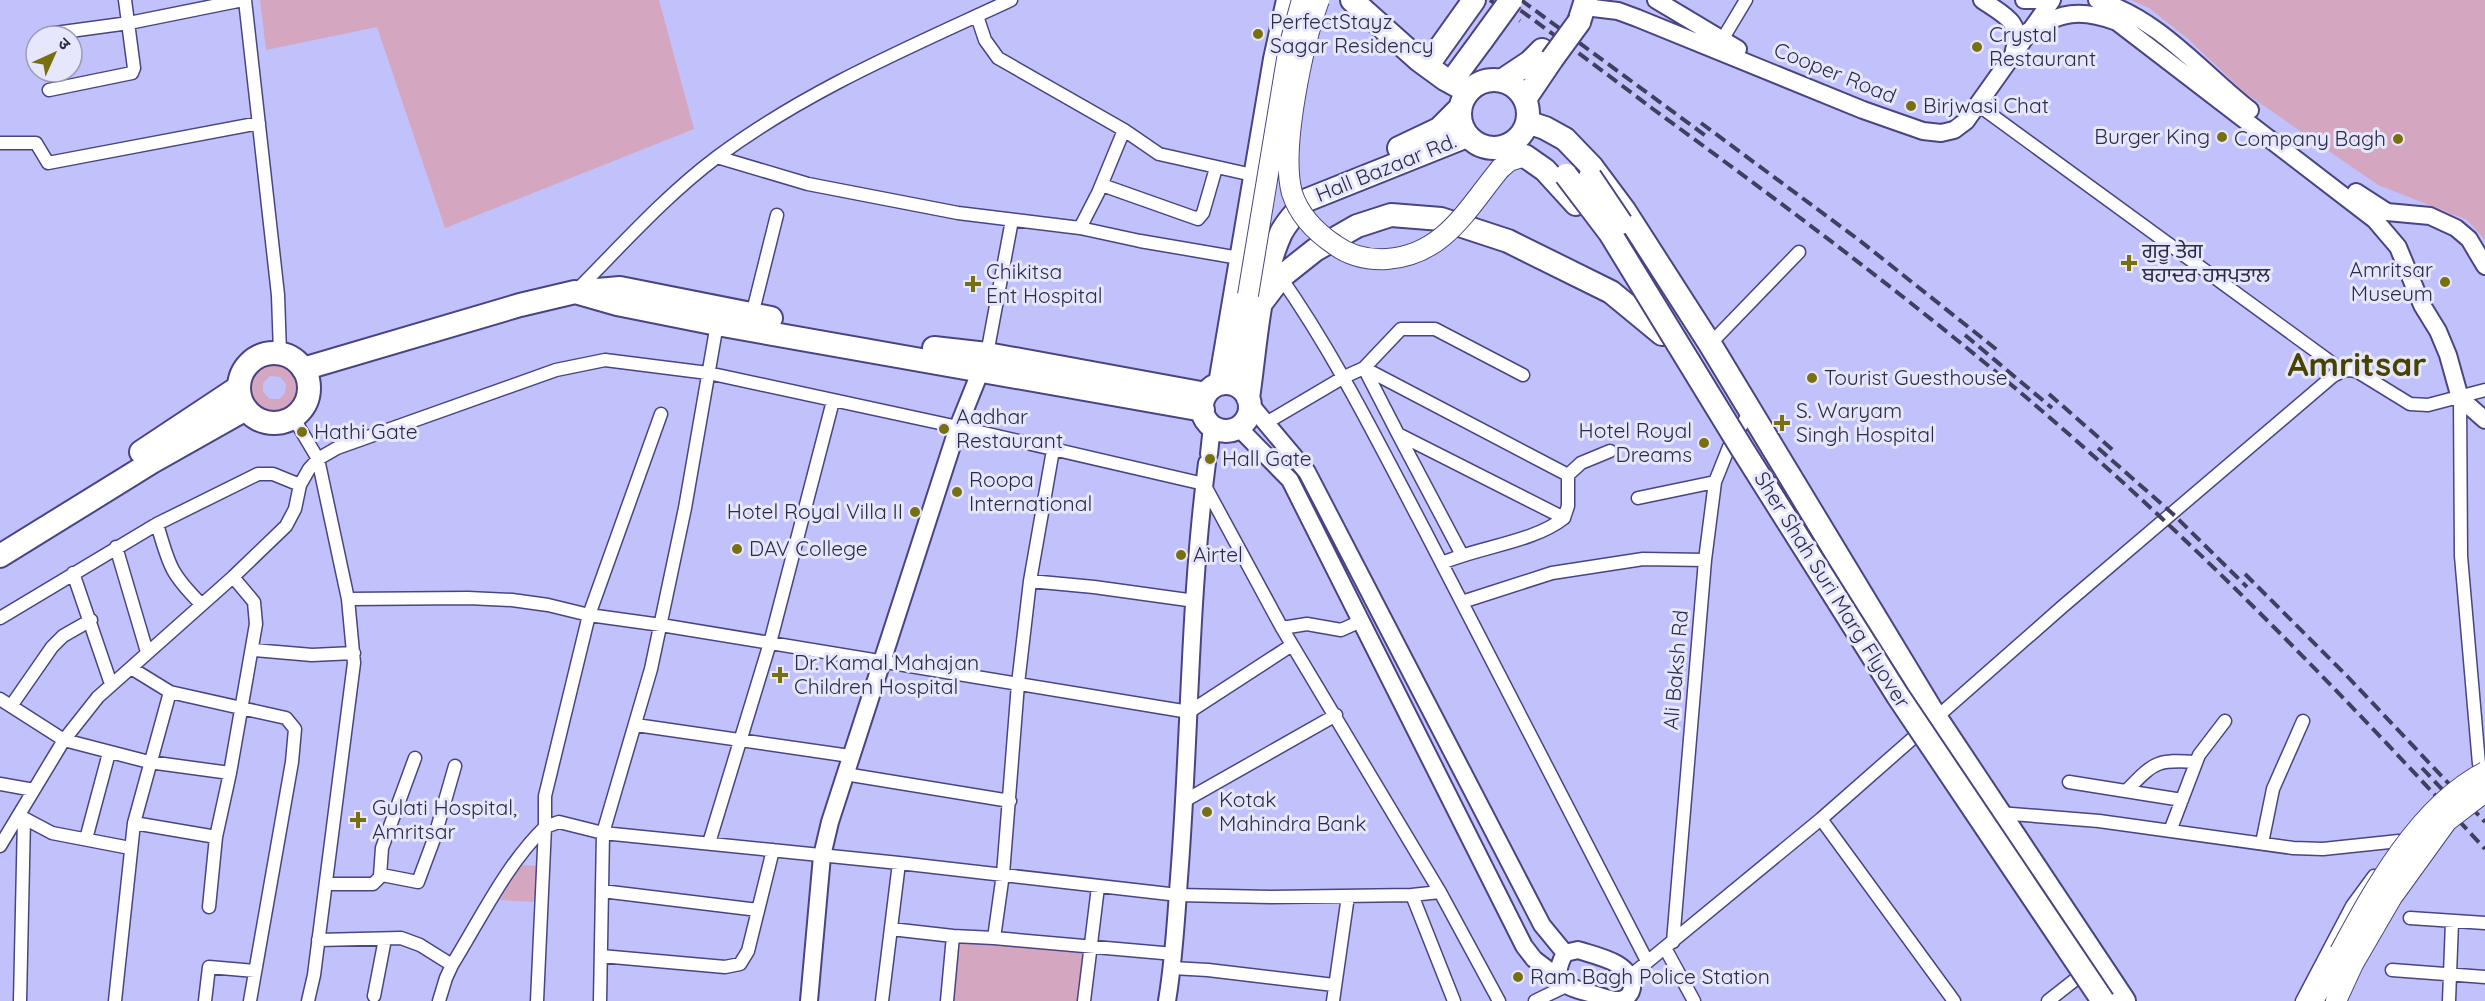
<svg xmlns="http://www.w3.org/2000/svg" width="2485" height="1001" font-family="Quicksand,'Noto Sans Devanagari','Noto Sans Gurmukhi',sans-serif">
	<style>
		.green { fill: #d4a6bf; fill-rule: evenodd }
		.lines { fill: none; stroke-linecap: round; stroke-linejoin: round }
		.street-casing { stroke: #494483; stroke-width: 15 }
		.secondary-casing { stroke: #494483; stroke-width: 20 }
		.primary-casing { stroke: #494483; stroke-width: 22 }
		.highway-casing { stroke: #494483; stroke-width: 26 }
		.street { stroke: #fff; stroke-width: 12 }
		.secondary { stroke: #fff; stroke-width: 16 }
		.primary { stroke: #fff; stroke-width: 20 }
		.highway { stroke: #fff; stroke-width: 22 }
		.rail { stroke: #403f5f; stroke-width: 4; stroke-dasharray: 12 6; stroke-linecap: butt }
		.primary-bridge-casing { stroke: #494483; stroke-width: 22; stroke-linecap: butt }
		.highway-bridge-casing { stroke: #494483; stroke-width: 26; stroke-linecap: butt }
		.primary-bridge { stroke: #fff; stroke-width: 20 }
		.highway-bridge { stroke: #fff; stroke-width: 22 }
		.poi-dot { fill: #78700f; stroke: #e6e7fd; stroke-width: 2 }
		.labels { text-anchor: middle; stroke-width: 6; stroke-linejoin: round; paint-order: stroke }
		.poi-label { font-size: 21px; fill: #2d2c48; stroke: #e6e7fd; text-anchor: start }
		.street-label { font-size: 21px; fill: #2d2c48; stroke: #e6e7fd }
		.town-label { font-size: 33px; font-weight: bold; fill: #494300; stroke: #e6e7fd }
	</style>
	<rect width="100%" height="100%" fill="#c1c2fc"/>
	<path class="green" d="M260,0H659L694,129L445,228L377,27L266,50Z
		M2131,0H2485V240L2467,220L2378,185L2244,92L2187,38L2149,8Z
		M268,362C301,360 313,403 282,413C249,423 233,375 268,362ZM270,376L280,377L286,384L285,393L279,399H270L263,392V383Z
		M520,865L539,866L535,902L500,900Z
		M960,939L1086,951L1081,1001H954Z"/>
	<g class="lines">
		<g class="street-casing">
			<path id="street" d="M245,0L278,295L280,353
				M977,16L985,40L998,58L1124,130L1159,154L1257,176
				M48,34L129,23L243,0
				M1722,40L1746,0
				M49,90L132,73L134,68L125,0
				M1978,105L2343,371
				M0,143H36L48,163L259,123
				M717,157L808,184L958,213L1080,228L1140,241L1245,259
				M1102,185L1198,219L1203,213L1216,168
				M1080,228L1098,193L1124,130
				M1279,275C1336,356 1379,444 1425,531C1500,674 1573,818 1647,961
				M575,292C621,246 665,196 717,157C807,90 910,47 1011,0
				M752,315L777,215
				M1710,344L1799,252
				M987,354L1012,220
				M1523,375L1435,329H1401L1364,368L1398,434L1564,518L1568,506V475
				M2460,398L2461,556L2479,764
				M293,417L318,459L348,599L354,663L314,975L308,1001
				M1266,423L1344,377L1364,368L1568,475L1581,463L1610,451
				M1398,434L1462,555
				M1638,498L1715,482
				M157,524C169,565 170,573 201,604
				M116,547L147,652
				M1442,563C1479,547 1534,542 1564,518
				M73,573L111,684
				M1030,581L1094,587L1195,601
				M348,599L468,598L512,600L548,605L589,615L661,625L1189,712L1292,645
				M1462,602L1552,573L1643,559L1705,560
				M0,618L157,524L258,474H273L300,485
				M1282,628L1307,624L1341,630L1361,621
				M253,650L312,655L354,653
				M131,668L170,692L286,718L295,729L292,762L250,1001
				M0,699L64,740L149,762L230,773L256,624L254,602L233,577
				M11,706L52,647L63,636L91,620
				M636,725L850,756
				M845,774L1010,801
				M2069,782L2182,800
				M0,784L34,790
				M2126,791C2154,763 2155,759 2196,762
				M1186,800L1336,715
				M1999,813L2099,821L2293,848L2323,849L2399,841
				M20,816L52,833L130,848
				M1821,819L1954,1001
				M134,823L216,837
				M2170,831L2199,755L2225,721
				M86,839L109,753
				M709,843L770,643L833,401
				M2262,843L2273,789L2303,721
				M0,846L64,740L98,697L233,577L286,526L295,509L300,485L309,469L318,459L337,448L556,370L605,360L708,373L958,427L1204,484L1282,628L1440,892L1499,1001
				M380,876L382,848L415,758
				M326,884H373L382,875L418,882L434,839L455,766
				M602,891L758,910
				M1412,895L1440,892
				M209,907L216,837L230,773
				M2410,918L2485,923
				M891,929L953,936
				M994,938L1174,954
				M318,940L401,938L420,945L452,965
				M1673,942L1705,560L1715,482L1729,447L1750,411
				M1665,948L1694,1001
				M601,956L725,967L740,964L748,951L773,850
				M1172,968L1208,970L1334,985
				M2392,970L2485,977
				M1629,977L1821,819L2062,607L2333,376C2342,371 2347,368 2358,372L2410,404L2428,405L2485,390
				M374,996L385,939
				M20,1001L24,818
				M115,1001L134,823L170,692
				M205,1001L209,967L255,971
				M439,1001L446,978L452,965C481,918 506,865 545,827V796L589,615L661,414
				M537,1001L545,827L559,822L603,833L899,863L1178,895L1271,897L1412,895L1454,1001
				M600,1001L603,833L651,669L685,508L717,324
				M882,1001L899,863
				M947,1001L953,936L994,938L1003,874L1018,684L1030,581L1053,450
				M1084,1001L1098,887
				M1333,1001L1348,896
				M1535,1001L1566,986
				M2048,1001L2076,979
				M2302,1001L2352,906L2374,876
				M2449,1001L2452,922"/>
		</g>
		<g class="secondary-casing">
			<path id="secondary" d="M1656,0L1738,49
				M1982,0C2002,14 2024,22 2014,50
				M2024,0H2045
				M2097,0C2160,19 2200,71 2250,110
				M1585,7L1618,11L1637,18L1863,110L1923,131L1941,133L1954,130L1966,121L2052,0
				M2027,32C2061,12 2080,8 2117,22L2375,220L2398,247L2422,305L2438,331L2448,355L2460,398L2485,420
				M2356,192L2387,212L2430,216L2456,228L2469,239L2485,266
				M1250,404L1307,472L1542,925L1565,953
				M1238,427L1290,480L1524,946L1534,959L1559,978
				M1209,454L1212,426
				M1578,950C1596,956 1633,962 1632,988C1631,994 1626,999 1620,1000C1612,1001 1601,996 1593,994C1568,987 1548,984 1565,953Z
				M809,1001L822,856L830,822L958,427L985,360
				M1167,1001C1174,960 1176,920 1179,878C1190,740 1189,600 1207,463"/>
		</g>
		<g class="primary-casing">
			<path id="primary" d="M1500,169L1509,161L1525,156
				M1232,384L1248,295
				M2313,1001L2340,952
				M2336,1001L2353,964"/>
		</g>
		<g class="highway-casing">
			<path id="highway" d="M1352,0L1419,60L1445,79L1467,91
				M1579,22L1586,0
				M1427,66L1474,0
				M1460 114a34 34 0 1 1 68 0a34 34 0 1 1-68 0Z
				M1503,80L1530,62L1542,50
				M1451,82L1482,40
				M1525,99L1552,59
				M1527,122L1545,128L1565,139L1592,167L1624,210L1710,344L1936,718L2124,1001
				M1399,148L1439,129L1460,108
				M1525,156L1545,170L1576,204
				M597,290L620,288L771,318
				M1262,302L1281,277L1315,250L1357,226L1391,215L1441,219L1508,241L1611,292L1662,334
				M934,348L987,354L1206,394
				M239 388a35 35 0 1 1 70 0a35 35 0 1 1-70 0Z
				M303,369L520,305L575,292L617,304L717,324L1203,410
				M1202 407a24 24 0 1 1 48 0a24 24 0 1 1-48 0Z
				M1220,384L1275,59L1288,0
				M1248,398C1256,344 1258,283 1281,233C1287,221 1298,210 1307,200L1467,136
				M141,452L239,387
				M0,556L152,462L246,409"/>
		</g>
		<use href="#street" class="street"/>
		<use href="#secondary" class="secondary"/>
		<use href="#primary" class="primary"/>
		<use href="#highway" class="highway"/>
		<path class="rail" d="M1490,0L1520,21
			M1506,0C1555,35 1604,72 1653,109C1802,218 1950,328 2089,452C2229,576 2358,711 2485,849
			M1521,0L1706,136
			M1701,123L1859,240L2001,353
			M1965,335L2052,408
			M2049,394L2114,451
			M2098,448L2173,514L2247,587
			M2245,574L2347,676L2485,822
			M2422,768L2457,805"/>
		<g class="primary-bridge-casing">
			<path id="primary-bridge" d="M1319,0C1303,44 1280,149 1292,193C1299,215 1317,233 1335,245C1350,256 1369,260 1387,259C1444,255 1467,209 1500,169
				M1248,295L1289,47L1302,0
				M2340,952C2374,889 2419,806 2485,772
				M2353,964L2392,897L2447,821L2485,792"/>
		</g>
		<g class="highway-bridge-casing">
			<path id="highway-bridge" d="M1482,40L1511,0
				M1552,59L1579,22
				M1566,175L1610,233L1741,447L1898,696L2103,1001
				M1590,177L1621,223"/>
		</g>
		<use href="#primary-bridge" class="primary-bridge"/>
		<use href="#highway-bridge" class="highway-bridge"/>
	</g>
	<g class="poi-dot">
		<circle cx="1258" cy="34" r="6"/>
		<circle cx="1977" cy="47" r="6"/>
		<circle cx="1911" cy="106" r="6"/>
		<circle cx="2222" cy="137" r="6"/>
		<circle cx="2398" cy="139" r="6"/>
		<path d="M2126 254h6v6h6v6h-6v6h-6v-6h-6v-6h6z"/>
		<circle cx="2445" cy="282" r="6"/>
		<path d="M970 275h6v6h6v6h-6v6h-6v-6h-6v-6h6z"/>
		<circle cx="1812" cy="378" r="6"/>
		<path d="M1779 414h6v6h6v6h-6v6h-6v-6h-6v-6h6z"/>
		<circle cx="944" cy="429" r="6"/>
		<circle cx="302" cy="432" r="6"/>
		<circle cx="1704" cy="443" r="6"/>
		<circle cx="1210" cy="459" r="6"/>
		<circle cx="957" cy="492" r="6"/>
		<circle cx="915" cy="512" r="6"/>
		<circle cx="737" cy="549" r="6"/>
		<circle cx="1181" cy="555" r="6"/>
		<path d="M777 666h6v6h6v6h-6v6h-6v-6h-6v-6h6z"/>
		<circle cx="1207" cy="812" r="6"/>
		<path d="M355 811h6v6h6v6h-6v6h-6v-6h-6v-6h6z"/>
		<circle cx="1518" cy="977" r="6"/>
	</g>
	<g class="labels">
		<g class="poi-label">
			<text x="1270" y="29">PerfectStayz<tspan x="1270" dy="24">Sagar Residency</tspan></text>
			<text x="1989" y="42">Crystal<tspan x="1989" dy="24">Restaurant</tspan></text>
			<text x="1923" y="113">Birjwasi Chat</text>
			<text x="2210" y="144" text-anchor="end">Burger King</text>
			<text x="2386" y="146" text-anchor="end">Company Bagh</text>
			<text x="2142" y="258">ਗੁਰੂ ਤੇਗ<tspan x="2142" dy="24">ਬਹਾਦਰ ਹਸਪਤਾਲ</tspan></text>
			<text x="2433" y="277" text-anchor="end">Amritsar<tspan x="2433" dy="24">Museum</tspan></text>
			<text x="986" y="279">Chikitsa<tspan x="986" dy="24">Ent Hospital</tspan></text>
			<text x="1824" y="385">Tourist Guesthouse</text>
			<text x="1796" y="418">S. Waryam<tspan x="1796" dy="24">Singh Hospital</tspan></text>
			<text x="956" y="424">Aadhar<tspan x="956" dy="24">Restaurant</tspan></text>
			<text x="1692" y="438" text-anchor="end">Hotel Royal<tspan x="1692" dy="24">Dreams</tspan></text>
			<text x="314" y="439">Hathi Gate</text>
			<text x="1222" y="466">Hall Gate</text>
			<text x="969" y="487">Roopa<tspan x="969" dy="24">International</tspan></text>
			<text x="903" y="519" text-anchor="end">Hotel Royal Villa II</text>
			<text x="749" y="556">DAV College</text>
			<text x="1193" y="562">Airtel</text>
			<text x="794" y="670">Dr. Kamal Mahajan<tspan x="794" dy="24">Children Hospital</tspan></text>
			<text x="1219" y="807">Kotak<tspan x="1219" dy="24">Mahindra Bank</tspan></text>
			<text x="372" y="815">Gulati Hospital,<tspan x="372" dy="24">Amritsar</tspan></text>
			<text x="1530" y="984">Ram Bagh Police Station</text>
		</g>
		<g class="street-label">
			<text transform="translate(1835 73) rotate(22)" y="7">Cooper Road</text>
			<text transform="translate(1386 168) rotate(-22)" y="7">Hall Bazaar Rd.</text>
			<text transform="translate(1832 590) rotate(58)" y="7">Sher Shah Suri Marg Flyover</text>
			<text transform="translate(1676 670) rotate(-85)" y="7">Ali Baksh Rd</text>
		</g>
		<g class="town-label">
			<text x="2357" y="376">Amritsar</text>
		</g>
	</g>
	<g transform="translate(54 54) rotate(45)"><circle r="28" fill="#e6e7fd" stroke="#9c9cb5" stroke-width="1.5"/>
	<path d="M0-4.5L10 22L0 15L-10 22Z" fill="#78700f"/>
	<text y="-9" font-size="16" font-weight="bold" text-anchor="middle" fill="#2d2c48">उ</text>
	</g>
</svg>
